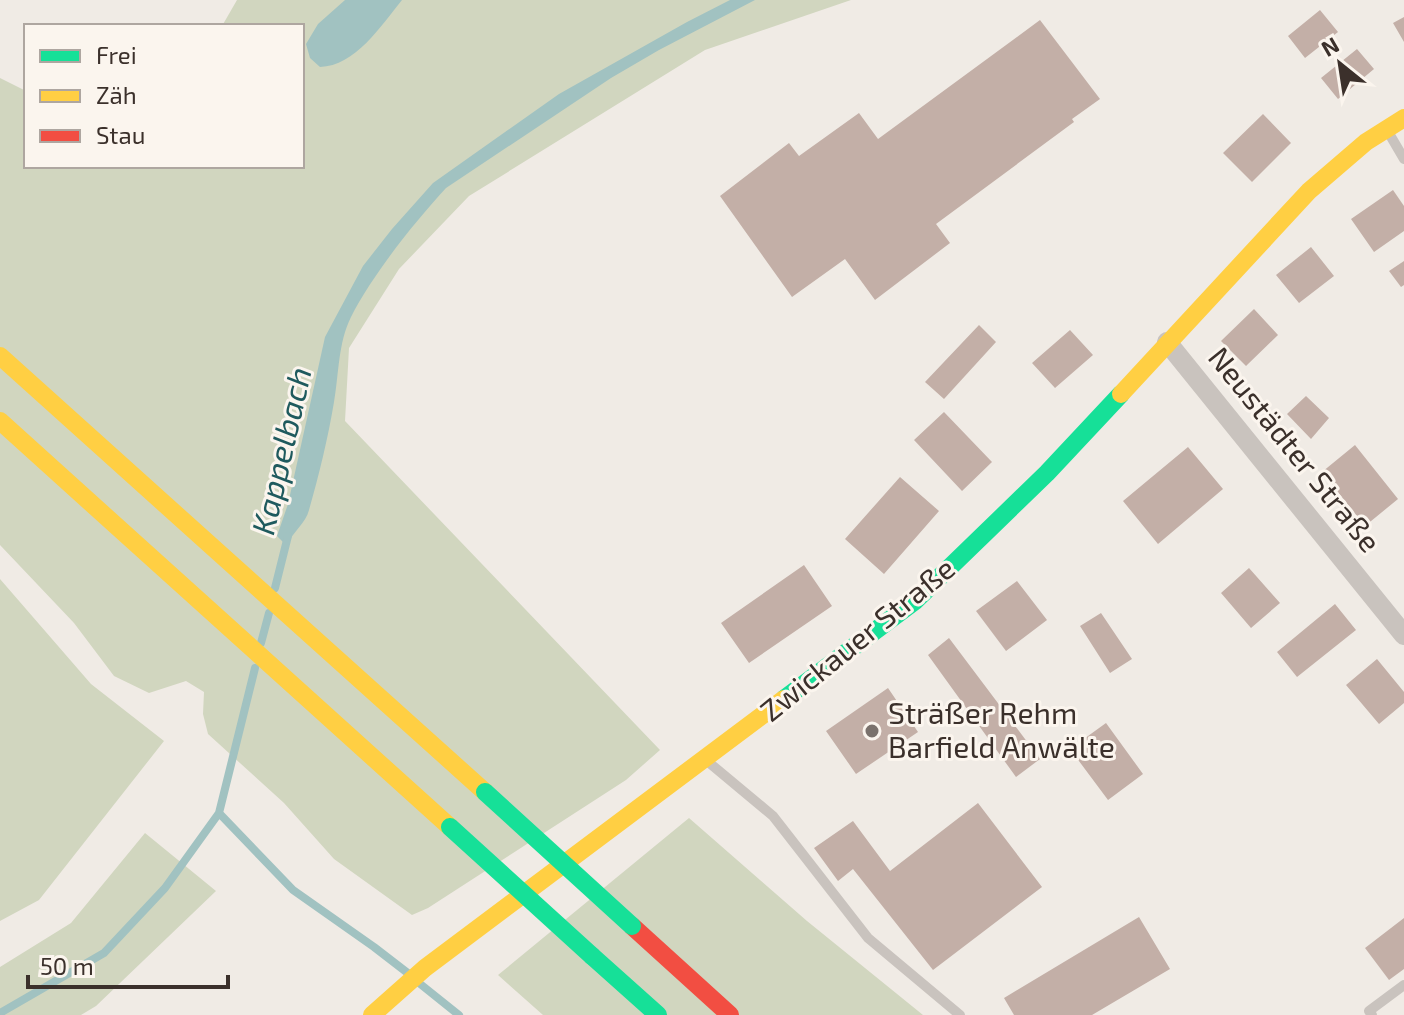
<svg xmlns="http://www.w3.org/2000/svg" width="1404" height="1015" font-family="'Exo 2',sans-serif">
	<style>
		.green { fill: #d1d6bf }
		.water { fill: #a1c2c1 }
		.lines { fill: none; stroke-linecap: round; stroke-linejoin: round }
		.stream { stroke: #a1c2c1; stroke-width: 8 }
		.building { fill: #c3afa7 }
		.lane { stroke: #c9c3be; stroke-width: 10 }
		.street { stroke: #c9c3be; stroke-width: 20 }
		.fast { stroke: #16e098; stroke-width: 18 }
		.slow { stroke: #ffcf43; stroke-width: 18 }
		.jam { stroke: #f24e42; stroke-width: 18 }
		.fast-bridge { stroke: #16e098; stroke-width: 18 }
		.poi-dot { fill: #7a716c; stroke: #fbf5ee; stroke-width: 3 }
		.labels { text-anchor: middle; stroke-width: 6; stroke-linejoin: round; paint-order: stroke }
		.street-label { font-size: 30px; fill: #3b302b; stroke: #fbf5ee }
		.poi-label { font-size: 30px; fill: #3b302b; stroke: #fbf5ee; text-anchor: start }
		.water-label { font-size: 32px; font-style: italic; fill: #1f5a5e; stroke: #fbf5ee }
	</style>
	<rect width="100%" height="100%" fill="#f0ebe5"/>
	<path class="green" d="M237,0H851L705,50L469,196L399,269L349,348L345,421L660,750L626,780L428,908L412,915L334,859L284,803L208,734L203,714L204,692L186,681L149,693L114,676L74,623L0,545V78L26,91V166H302V26H222Z
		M0,579L91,684L164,741L39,900L0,921Z
		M689,818L807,921L923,1015H543L498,975Z
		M145,833L216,891L96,1006L81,1015H0V967L71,923Z"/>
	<path class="water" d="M345,0H402C381,26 355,66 320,67L310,58L306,44L318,24Z
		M730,0H755L659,50L611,78L446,188C413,224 373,274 351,317C338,343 339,374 334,402C328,438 319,475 309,510C306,523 292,532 287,546L277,536L288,504L325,337L363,266L392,229L433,183L559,94L687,22Z"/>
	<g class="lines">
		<path class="stream" d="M275,588L288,536
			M261,643L269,613
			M219,813L293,890L374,947L409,974
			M419,983L459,1015
			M0,1013L104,953L165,888L219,813L255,668"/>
	</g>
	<path class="building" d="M1320,10L1338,32L1305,58L1288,36Z
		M1404,17V42L1393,23Z
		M1040,20L1100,99L1072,119L1074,122L936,224L950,243L875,300L845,259L792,297L720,196L789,143L799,156L859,113L878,139Z
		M1357,49L1374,69L1338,99L1321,78Z
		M1263,114L1291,143L1252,182L1223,153Z
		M1393,190L1404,206V231L1374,252L1351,219Z
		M1311,247L1334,276L1299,303L1276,275Z
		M1404,261V285L1401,287L1389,271Z
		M1254,309L1278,335L1246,366L1221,341Z
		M979,325L996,342L944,399L925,382Z
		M1070,330L1093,355L1055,388L1032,363Z
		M1306,396L1329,418L1311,439L1287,414Z
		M944,412L992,462L962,491L914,440Z
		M1355,445L1398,499L1365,526L1322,472Z
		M1188,447L1223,489L1158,544L1123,501Z
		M900,477L939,511L884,574L845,539Z
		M804,565L832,606L749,663L721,623Z
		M1249,568L1280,603L1251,628L1221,593Z
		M1017,581L1047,620L1006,651L976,611Z
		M1335,604L1356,630L1297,677L1277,652Z
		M1101,613L1132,659L1110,673L1080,626Z
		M949,638L1040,759L1016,777L928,655Z
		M1377,659L1404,692V703L1379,724L1346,685Z
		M888,688L918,732L856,774L826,731Z
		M1106,723L1143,774L1108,800L1070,749Z
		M978,803L1042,887L933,970L853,869L838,881L814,848L853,821L890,871Z
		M1139,917L1170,969L1092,1015H1014L1004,998Z
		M1404,918V969L1389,980L1365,948Z"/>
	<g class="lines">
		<path class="lane" d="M1387,130L1404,159
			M707,761L773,816L868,938L960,1015
			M1372,1015L1369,1011L1404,985"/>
		<path class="street" d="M1167,342L1404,635"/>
		<path class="fast" d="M784,699L915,601L1047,473L1121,394
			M592,956L658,1015"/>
		<path class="slow" d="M0,356L485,792
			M1121,394L1309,191L1366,142L1404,118
			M0,421L450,827
			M372,1015L425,968L784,699"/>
		<path class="jam" d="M632,926L730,1015"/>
		<path class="fast-bridge" d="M485,792L632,926
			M450,827L592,956"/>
	</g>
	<circle class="poi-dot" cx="872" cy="731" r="8"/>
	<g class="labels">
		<g class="street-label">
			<text transform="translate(1294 450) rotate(51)" y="10">Neustädter Straße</text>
			<text transform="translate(858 640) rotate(-39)" y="10">Zwickauer Straße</text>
		</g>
		<g class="poi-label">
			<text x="888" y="724">Sträßer Rehm<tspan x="888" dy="34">Barfield Anwälte</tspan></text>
		</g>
		<g class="water-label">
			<text transform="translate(282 451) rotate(-77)" y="11">Kappelbach</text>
		</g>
	</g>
	<rect x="24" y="24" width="280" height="144" fill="#fbf5ee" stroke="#aea6a0" stroke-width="2"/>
	<rect x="40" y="50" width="40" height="12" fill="#16e098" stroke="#aea6a0" stroke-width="2"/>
	<text x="96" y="64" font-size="24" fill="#3b302b">Frei</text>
	<rect x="40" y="90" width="40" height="12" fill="#ffcf43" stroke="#aea6a0" stroke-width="2"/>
	<text x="96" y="104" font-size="24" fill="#3b302b">Zäh</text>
	<rect x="40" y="130" width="40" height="12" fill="#f24e42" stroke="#aea6a0" stroke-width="2"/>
	<text x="96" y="144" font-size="24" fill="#3b302b">Stau</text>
	<g transform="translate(1340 64) rotate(330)" stroke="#fbf5ee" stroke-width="6" paint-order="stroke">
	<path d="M0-6L14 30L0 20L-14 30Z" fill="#3b302b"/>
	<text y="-12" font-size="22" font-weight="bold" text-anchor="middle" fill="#3b302b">N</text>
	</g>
	<path d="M28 975v12h200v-12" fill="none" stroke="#3b302b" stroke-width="4"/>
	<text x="40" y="975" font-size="24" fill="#3b302b" stroke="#fbf5ee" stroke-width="6" paint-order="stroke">50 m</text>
</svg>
